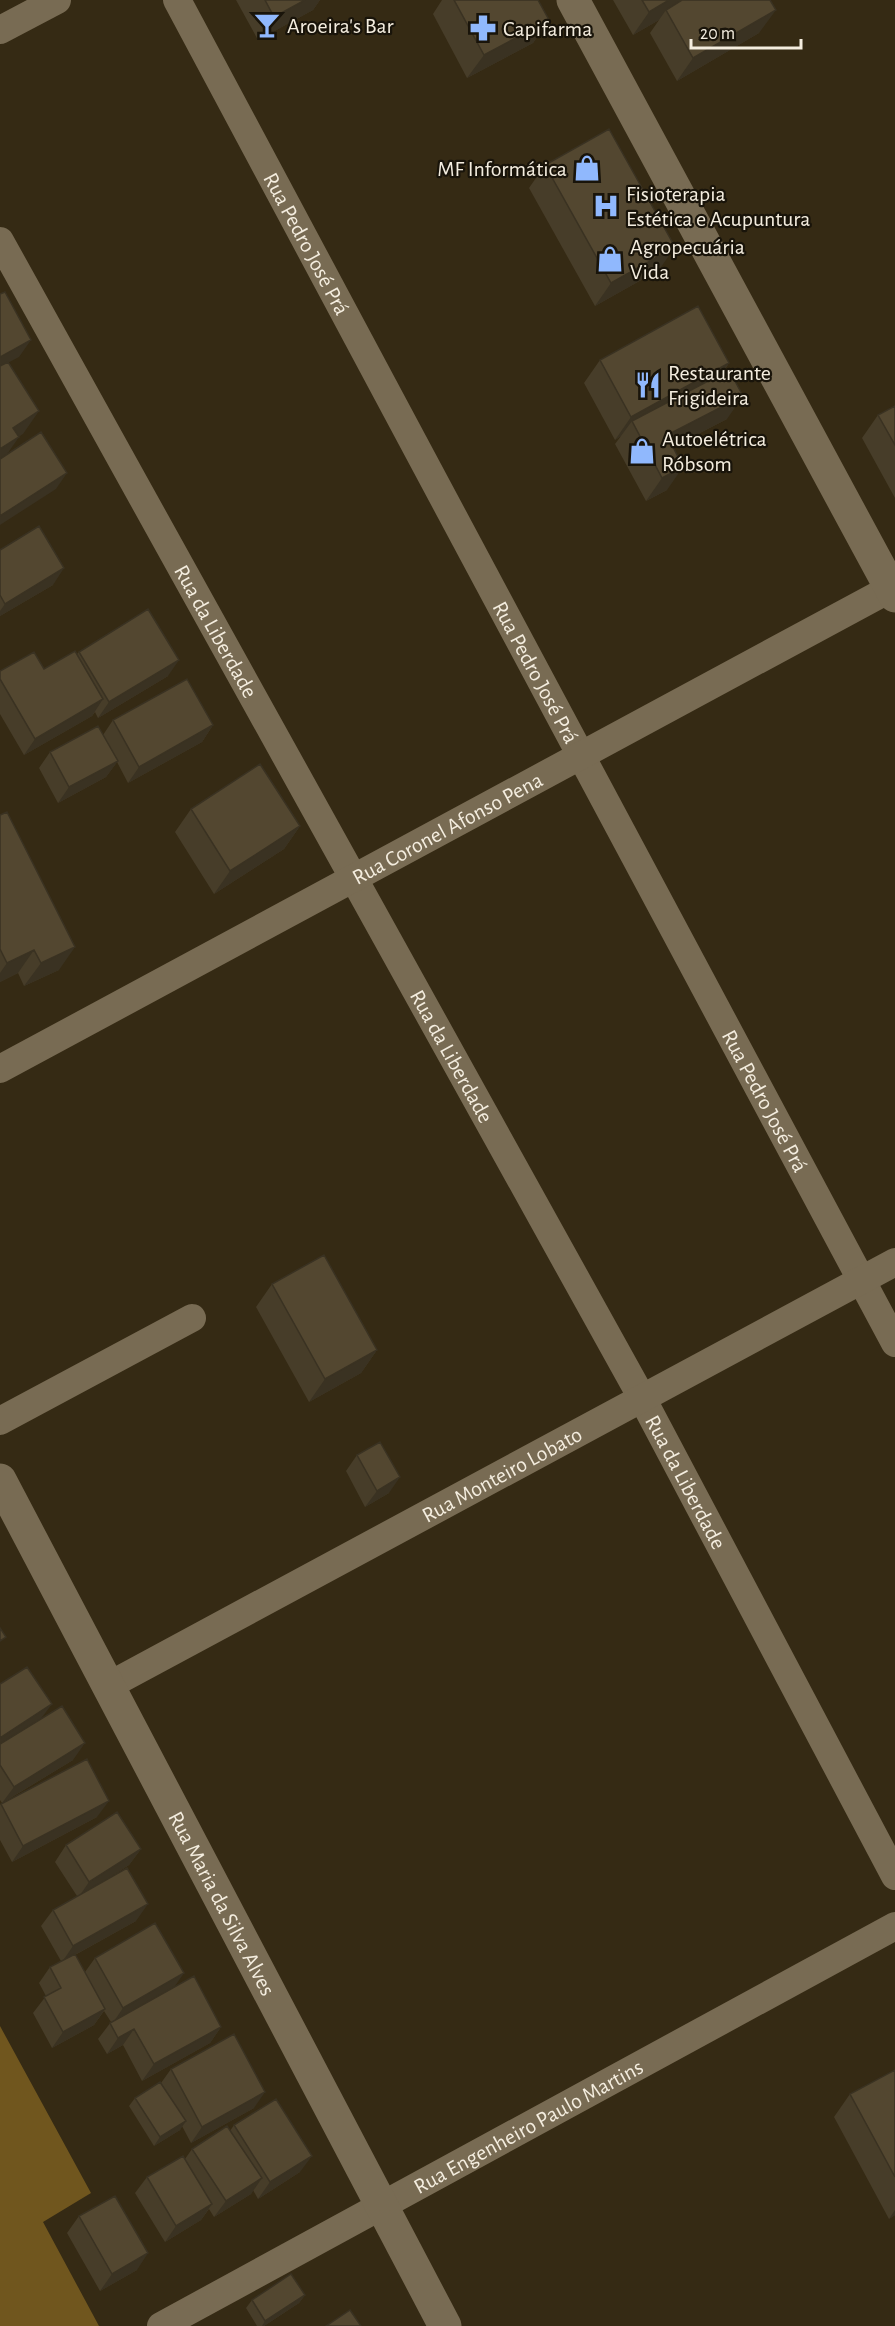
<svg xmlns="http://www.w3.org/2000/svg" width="895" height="2326" font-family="'Alegreya Sans',sans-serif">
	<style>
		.forest { fill: #70561e }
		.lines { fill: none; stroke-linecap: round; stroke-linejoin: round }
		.minor { stroke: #786b53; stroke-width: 28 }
		.tertiary { stroke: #786b53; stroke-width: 33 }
		.wall { fill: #473d29 }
		.shaded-wall { fill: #3a3222 }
		.building { fill: #534730; stroke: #3a3222; stroke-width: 1.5 }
		.labels { text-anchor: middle; stroke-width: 4.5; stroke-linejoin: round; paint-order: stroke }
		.poi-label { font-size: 22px; fill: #f4eddf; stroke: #19140a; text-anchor: start }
		.street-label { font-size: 22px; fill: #f4eddf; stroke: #19140a }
	</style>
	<rect width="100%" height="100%" fill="#352a14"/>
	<path class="forest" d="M0,2026L91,2193L43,2222L99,2326H0Z"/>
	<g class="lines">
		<g class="minor">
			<path id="s1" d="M177,0L895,1343"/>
			<path d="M0,30L57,0"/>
			<path id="s2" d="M0,241L642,1398L895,1876"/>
			<path id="s3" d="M0,1069L895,586"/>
			<path d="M0,1421L192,1318"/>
			<path id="s4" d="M108,1686L895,1262"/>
			<path id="s5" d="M161,2326L895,1926"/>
		</g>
		<g class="tertiary">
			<path d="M573,0L895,596"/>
			<path id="s6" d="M0,1480L445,2326"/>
		</g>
	</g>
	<path class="wall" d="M236,0H320L313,10L258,40Z
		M442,0H538L549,20L533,43L467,78L433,14Z
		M613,0H770L759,33L677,81L650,33L659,20L633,35Z
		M545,165L659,270L595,306L529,188Z
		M600,360L729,363L722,374L727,419L673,447L667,490L646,501L615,444L621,436L615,440L584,383Z
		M895,406V498L862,438L878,415Z
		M0,550L53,585L0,616Z
		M79,652L168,676L98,718L95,712L92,716L24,755L0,714V671L44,669L77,654Z
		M113,720L213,725L202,742L128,783L117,762L106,777L58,803L39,768L50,752L103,735Z
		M191,809L300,826L284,849L214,894L175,832Z
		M0,815L59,970L24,986L18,973L0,982Z
		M272,1284L377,1350L361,1373L309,1402L256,1307Z
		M357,1455L389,1493L365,1507L346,1471Z
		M0,1684L40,1719L73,1760L4,1802L97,1817L12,1862L0,1840V1805L2,1803L0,1800Z
		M66,1845L141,1849L129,1865L106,1880L136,1921L75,1955L85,1972L95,1958L174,1987L221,2027L210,2043L142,2081L123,2045L107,2054L98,2039L111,2022L104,2011L94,2025L52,2048L33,2013L46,1996L39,1983L50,1967L61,1961L41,1926L53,1910L77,1896L55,1862Z
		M171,2069L254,2108L191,2143L182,2126L180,2130L154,2146L129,2106L135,2098L161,2083Z
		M895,2070V2215L889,2219L834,2117L850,2094Z
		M234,2125L300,2172L258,2199L253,2190L251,2194L214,2217L209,2209L201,2220L165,2242L135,2193L147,2177L185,2159L192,2149L230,2131Z
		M79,2216L137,2270L100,2291L67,2233Z
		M305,2295L299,2303L264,2326H257L246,2308L252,2300Z"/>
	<path class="shaded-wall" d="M305,0H320L313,10L258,40L274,17Z
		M669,0H692L666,10L659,20L633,35L649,12Z
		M776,10L759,33L677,81L693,58Z
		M549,20L533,43L467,78L484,55Z
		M675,247L659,270L595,306L611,283Z
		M31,340L19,357L0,367V357Z
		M729,363L713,386L632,421L621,436L615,440L631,417Z
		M743,396L727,419L651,458L667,435Z
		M39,411L23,434L6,445L19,437L3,460L0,462V446L13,428Z
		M683,467L667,490L646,501L662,478Z
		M67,473L56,489L0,525V516Z
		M64,568L53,585L0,616V611L5,604Z
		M179,660L168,676L98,718L109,702Z
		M103,699L92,716L24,755L35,739Z
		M213,725L202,742L128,783L139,767Z
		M118,761L106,777L58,803L69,787Z
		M300,826L284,849L214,894L230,871Z
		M75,947L59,970L24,986L41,963Z
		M34,950L18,973L0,982V973L7,963Z
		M377,1350L361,1373L309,1402L325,1379Z
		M400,1477L389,1493L365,1507L377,1491Z
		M52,1704L40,1720L0,1747V1738Z
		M85,1743L73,1760L2,1803L14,1787Z
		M109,1801L97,1817L12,1862L23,1846Z
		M141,1849L129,1865L78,1898L89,1882Z
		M148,1904L136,1921L62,1962L73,1946Z
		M184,1973L173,1989L112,2024L123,2008Z
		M105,2009L94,2025L52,2048L63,2032Z
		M221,2027L210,2043L142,2081L154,2064Z
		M134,2029L123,2045L107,2054L118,2038Z
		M265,2092L254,2108L191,2143L202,2127Z
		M186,2121L180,2130L154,2146L160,2137Z
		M312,2156L300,2172L258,2199L270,2182Z
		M262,2178L251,2194L214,2217L226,2201Z
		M212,2204L201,2220L165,2242L176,2226Z
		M895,2210V2215L889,2219Z
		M148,2253L137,2270L100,2291L112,2274Z
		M305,2295L299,2303L264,2326H262L265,2321Z"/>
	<path class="building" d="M265,0H305L274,17Z
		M454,0H538L549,20L484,55Z
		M642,0H669L649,12Z
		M682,0H770L776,10L693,58L666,10Z
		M609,129L675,247L611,283L545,165Z
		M5,292L31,340L0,357V294Z
		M698,306L729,363L631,417L600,360Z
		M8,362L39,411L13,428L19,437L0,449V366Z
		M729,370L743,396L667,435L683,467L662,478L632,421Z
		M895,406V445L878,415Z
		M41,432L67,473L0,516V459Z
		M39,526L64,568L5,604L0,595V550Z
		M148,609L179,660L109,702L79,652Z
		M75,651L103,699L35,739L0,679V671L34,652L44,669Z
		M187,679L213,725L139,767L113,720Z
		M98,726L118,761L69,787L50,752Z
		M260,764L300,826L230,871L191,809Z
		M7,812L75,947L41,963L34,950L7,963L0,949V815Z
		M324,1255L377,1350L325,1379L272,1284Z
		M380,1442L400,1477L377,1491L357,1455Z
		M0,1628L6,1637L0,1641Z
		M27,1667L52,1704L0,1738V1684Z
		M62,1706L85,1743L14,1787L0,1765V1744Z
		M87,1759L109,1801L23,1846L1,1804Z
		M117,1812L141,1849L89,1882L66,1845Z
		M127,1868L148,1904L73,1946L53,1910Z
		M155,1923L184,1973L123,2008L95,1958Z
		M75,1954L105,2009L63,2032L44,1997L61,1988L50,1967Z
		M194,1976L221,2027L154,2064L134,2029L118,2038L110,2023Z
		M234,2034L265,2092L202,2127L171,2069Z
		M895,2070V2177L850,2094Z
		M160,2082L186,2121L160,2137L135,2098Z
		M276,2099L312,2156L270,2182L234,2125Z
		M227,2126L262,2178L226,2201L192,2149Z
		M183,2156L212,2204L176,2226L147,2177Z
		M115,2196L148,2253L112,2274L79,2216Z
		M291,2274L305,2295L265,2321L252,2300Z
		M350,2310L361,2326H326Z"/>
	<defs>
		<g id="bar-bare" transform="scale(2.07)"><path d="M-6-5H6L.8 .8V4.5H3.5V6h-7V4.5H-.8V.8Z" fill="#90b8fd" stroke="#19140a" stroke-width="2.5" paint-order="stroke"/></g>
		<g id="pharmacy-bare" transform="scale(2.07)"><path d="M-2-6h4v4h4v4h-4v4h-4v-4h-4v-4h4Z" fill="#90b8fd" stroke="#19140a" stroke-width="2.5" paint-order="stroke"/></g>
		<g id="shop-bare" transform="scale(2.07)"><path d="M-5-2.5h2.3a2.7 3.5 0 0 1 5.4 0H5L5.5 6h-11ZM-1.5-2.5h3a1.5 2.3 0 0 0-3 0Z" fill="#90b8fd" stroke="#19140a" stroke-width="2.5" paint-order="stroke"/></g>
		<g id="hospital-bare" transform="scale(2.07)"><path d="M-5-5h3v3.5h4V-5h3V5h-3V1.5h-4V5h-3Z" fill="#90b8fd" stroke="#19140a" stroke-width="2.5" paint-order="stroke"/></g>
		<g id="restaurant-bare" transform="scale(2.07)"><path d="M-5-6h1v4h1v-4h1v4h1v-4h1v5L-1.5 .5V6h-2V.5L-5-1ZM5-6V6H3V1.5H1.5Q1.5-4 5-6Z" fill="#90b8fd" stroke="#19140a" stroke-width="2.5" paint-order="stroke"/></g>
	</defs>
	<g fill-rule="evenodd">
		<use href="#bar-bare" x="267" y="25"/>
		<use href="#pharmacy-bare" x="483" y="28"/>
		<use href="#shop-bare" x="587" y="168"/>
		<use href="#hospital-bare" x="606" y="206"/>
		<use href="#shop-bare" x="610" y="259"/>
		<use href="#restaurant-bare" x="648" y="385"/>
		<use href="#shop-bare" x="642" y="451"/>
	</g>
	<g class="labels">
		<g class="poi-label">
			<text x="287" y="33">Aroeira's Bar</text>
			<text x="503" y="36">Capifarma</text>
			<text x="567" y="176" text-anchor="end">MF Informática</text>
			<text x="626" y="201">Fisioterapia<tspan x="626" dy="25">Estética e Acupuntura</tspan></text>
			<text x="630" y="254">Agropecuária<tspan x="630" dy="25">Vida</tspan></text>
			<text x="668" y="380">Restaurante<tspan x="668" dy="25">Frigideira</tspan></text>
			<text x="662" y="446">Autoelétrica<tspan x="662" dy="25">Róbsom</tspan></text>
		</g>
		<g class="street-label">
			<text dy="8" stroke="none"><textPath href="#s1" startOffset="276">Rua Pedro José Prá</textPath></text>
			<text dy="8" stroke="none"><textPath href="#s2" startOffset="446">Rua da Liberdade</textPath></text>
			<text dy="8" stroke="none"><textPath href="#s1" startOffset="762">Rua Pedro José Prá</textPath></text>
			<text dy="8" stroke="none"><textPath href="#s3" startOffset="508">Rua Coronel Afonso Pena</textPath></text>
			<text dy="8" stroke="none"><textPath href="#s2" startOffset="932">Rua da Liberdade</textPath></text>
			<text dy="8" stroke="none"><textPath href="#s1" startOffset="1248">Rua Pedro José Prá</textPath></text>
			<text dy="8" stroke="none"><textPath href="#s4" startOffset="447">Rua Monteiro Lobato</textPath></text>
			<text dy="8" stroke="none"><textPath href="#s2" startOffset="1418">Rua da Liberdade</textPath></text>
			<text dy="8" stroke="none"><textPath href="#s6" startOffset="478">Rua Maria da Silva Alves</textPath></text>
			<text dy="8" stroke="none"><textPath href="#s5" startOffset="418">Rua Engenheiro Paulo Martins</textPath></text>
		</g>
	</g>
	<path d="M691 39v9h110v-9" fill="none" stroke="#f4eddf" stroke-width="3"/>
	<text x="700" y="39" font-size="18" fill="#f4eddf" stroke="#19140a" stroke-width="4.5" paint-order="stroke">20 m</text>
</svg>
